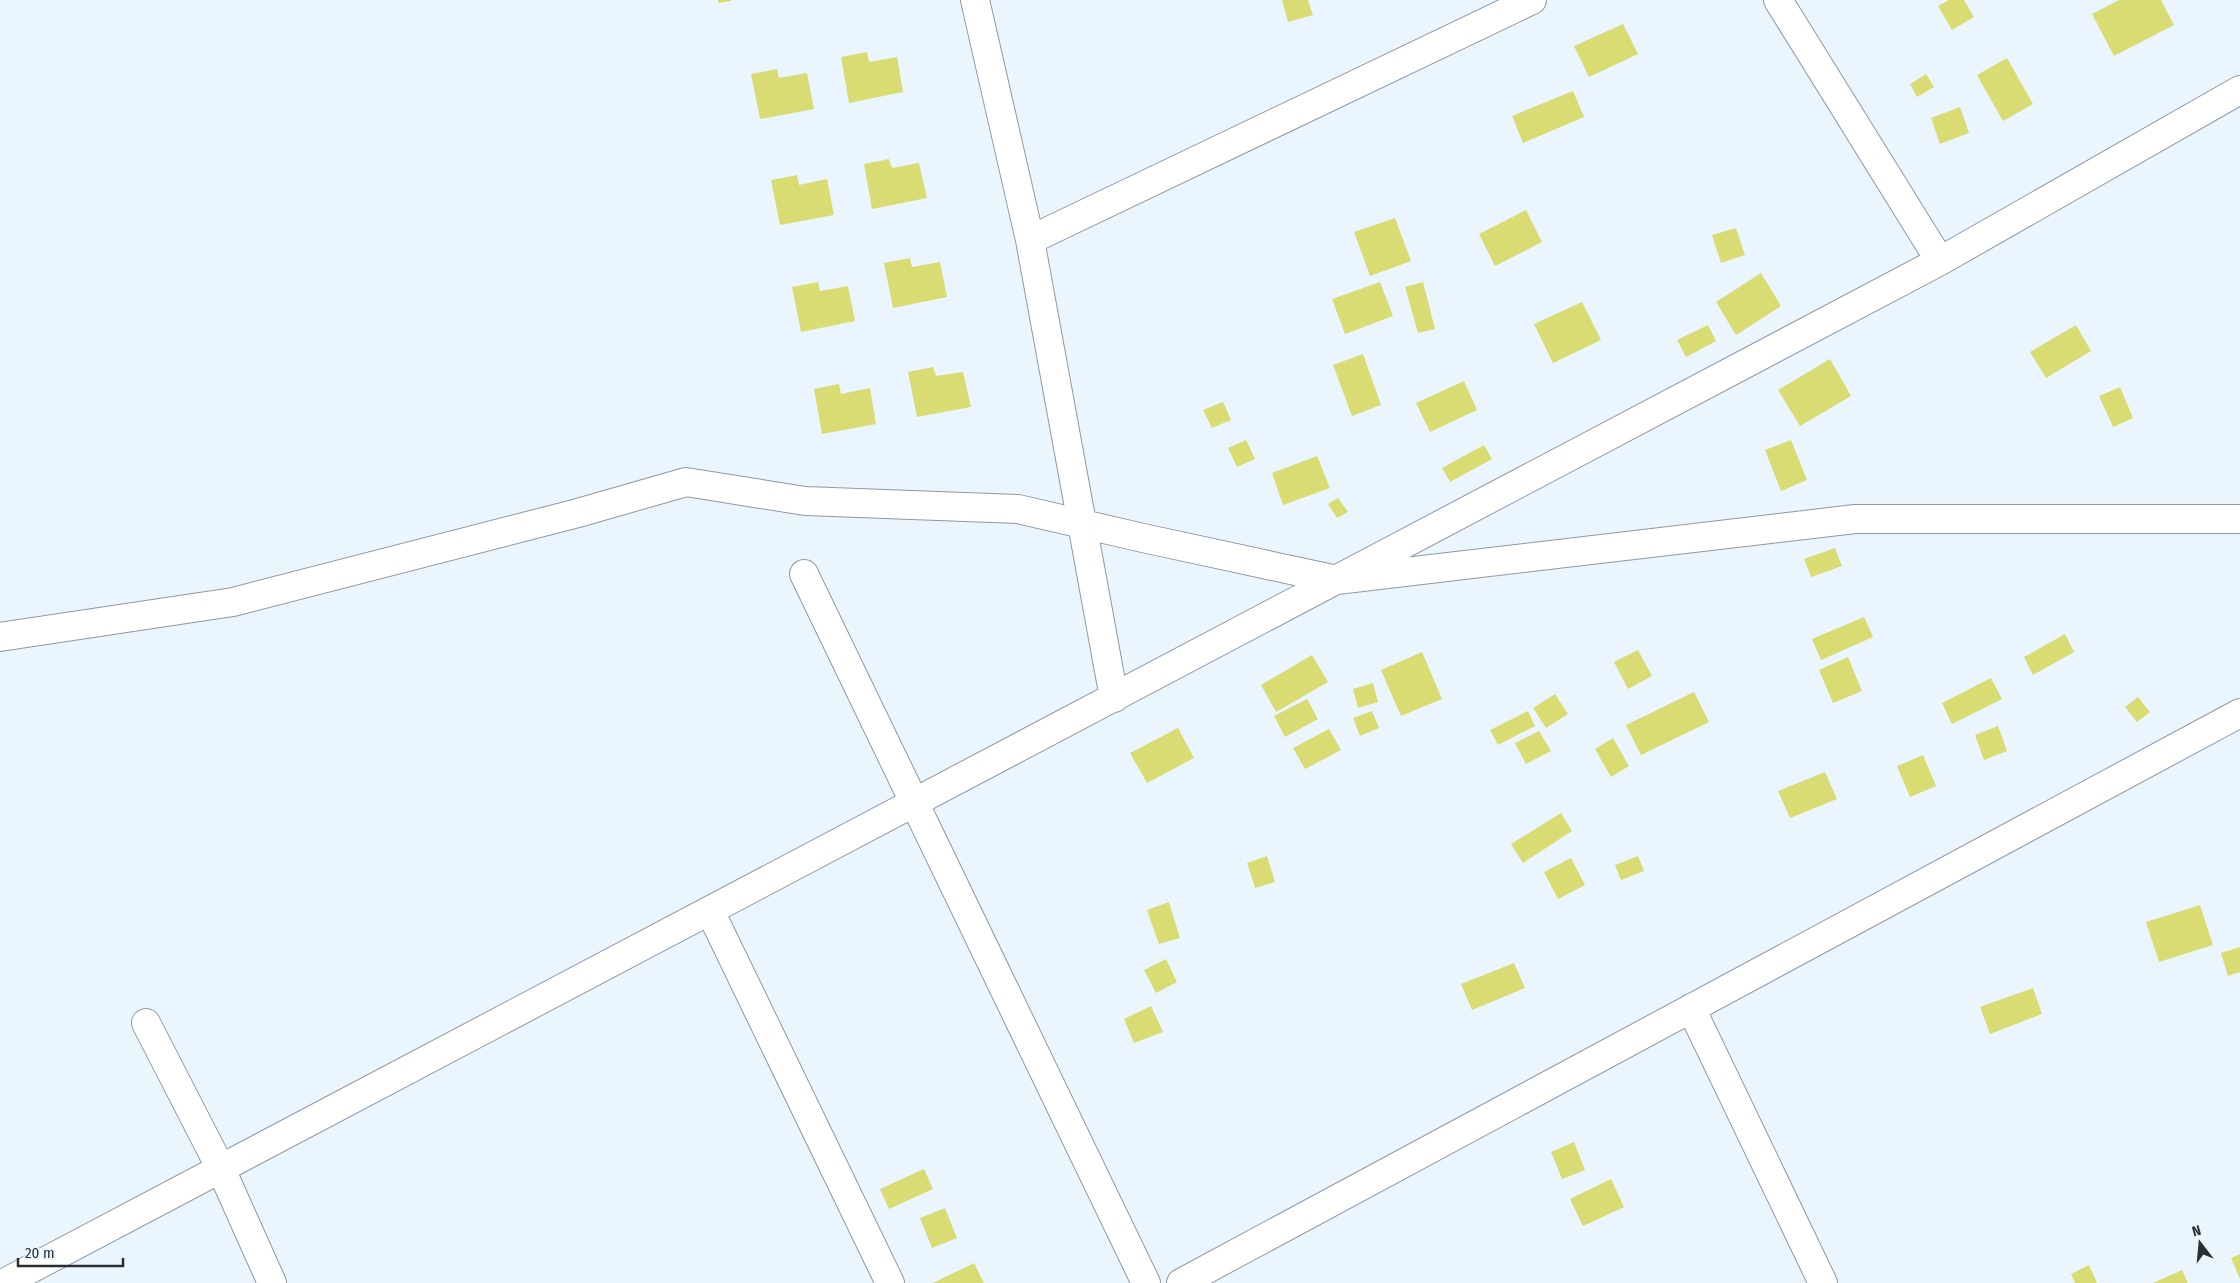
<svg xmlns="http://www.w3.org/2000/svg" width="2240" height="1283" font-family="'Fira Sans Condensed',sans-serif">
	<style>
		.building { fill: #d8dc73 }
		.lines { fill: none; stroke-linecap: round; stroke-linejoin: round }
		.minor-casing { stroke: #8d99a4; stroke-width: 30 }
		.minor { stroke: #fff; stroke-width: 28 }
	</style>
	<rect width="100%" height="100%" fill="#ebf5fe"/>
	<path class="building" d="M718,0H731V1L718,3Z
		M1282,0H1308L1313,15L1288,22Z
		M1949,0H1964L1974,17L1952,30L1938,6Z
		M2119,0H2161L2174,25L2114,56L2092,14Z
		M1623,24L1638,54L1589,77L1574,46Z
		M867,52L869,62L897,57L903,92L849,103L841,57Z
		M2007,58L2033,104L2003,121L1977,75Z
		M777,69L779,78L807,73L814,109L760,119L751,74Z
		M1926,74L1934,87L1917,97L1910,84Z
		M1573,91L1584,117L1523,143L1512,116Z
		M1960,107L1969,133L1940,144L1931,118Z
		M889,159L892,168L919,163L927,198L872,209L864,164Z
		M797,175L799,185L827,179L834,215L780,225L771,180Z
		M1526,210L1542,242L1495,266L1479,234Z
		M1395,218L1411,261L1370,276L1354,232Z
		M1736,228L1745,255L1721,263L1712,235Z
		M910,258L912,267L940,262L947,297L893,308L884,263Z
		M1761,273L1781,306L1736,335L1716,302Z
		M818,282L820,291L848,286L855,321L801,332L792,287Z
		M1380,282L1393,316L1345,334L1332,299Z
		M1423,282L1435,329L1418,333L1405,287Z
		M1582,302L1601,340L1553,363L1534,324Z
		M1708,325L1716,341L1686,357L1677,340Z
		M2076,325L2091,351L2046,378L2030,352Z
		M1363,354L1381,405L1352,416L1333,365Z
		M1830,359L1851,396L1800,426L1778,390Z
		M933,367L936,376L963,372L971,407L917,417L908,372Z
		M1464,381L1477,410L1430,432L1416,403Z
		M839,384L841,394L870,388L876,424L822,434L814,389Z
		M2120,387L2133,418L2113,427L2099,396Z
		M1223,402L1231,420L1212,428L1203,410Z
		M1246,440L1255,459L1237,467L1228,448Z
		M1791,440L1807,480L1781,491L1765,450Z
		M1484,445L1492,459L1450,482L1442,468Z
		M1317,456L1330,488L1283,505L1272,473Z
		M1338,498L1348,512L1337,518L1328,504Z
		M1835,548L1842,566L1811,577L1804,559Z
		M1864,617L1873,637L1821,660L1812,639Z
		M2065,634L2074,652L2033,675L2024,657Z
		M1638,650L1652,676L1628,689L1614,662Z
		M1422,652L1442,699L1401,716L1381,670Z
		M1312,655L1328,682L1276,712L1261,685Z
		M1848,657L1862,691L1833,703L1819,670Z
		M1991,678L2002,699L1952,724L1942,703Z
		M1373,683L1378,702L1358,708L1353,689Z
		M1694,692L1709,722L1641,755L1626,725Z
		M1555,694L1568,714L1546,728L1533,708Z
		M2138,697L2150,712L2137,722L2125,707Z
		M1307,699L1318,719L1285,737L1274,716Z
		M1372,711L1379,728L1360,736L1353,718Z
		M1528,711L1535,726L1498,745L1490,730Z
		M1998,726L2007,751L1984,760L1975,735Z
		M1178,728L1194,758L1147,783L1130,753Z
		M1329,729L1341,750L1305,769L1293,748Z
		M1539,731L1551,751L1526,764L1515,743Z
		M1613,738L1629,766L1611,777L1595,749Z
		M1923,755L1936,786L1910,797L1897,766Z
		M1825,772L1837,799L1790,818L1778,791Z
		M1561,813L1572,831L1523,863L1511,844Z
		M1267,856L1275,882L1255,888L1247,863Z
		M1638,856L1644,871L1621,880L1615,865Z
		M1571,858L1585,885L1558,899L1544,872Z
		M1169,902L1180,938L1159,944L1147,910Z
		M2200,905L2213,945L2159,962L2146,922Z
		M2240,947V972L2228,976L2221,953Z
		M1166,959L1177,982L1156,993L1144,970Z
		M1514,963L1525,988L1472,1010L1461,984Z
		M2033,988L2042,1014L1990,1034L1980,1007Z
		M1151,1006L1163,1032L1134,1043L1124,1019Z
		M1574,1142L1585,1170L1562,1179L1551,1152Z
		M924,1169L933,1189L889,1209L880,1189Z
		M1611,1179L1624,1207L1583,1226L1570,1199Z
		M945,1208L957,1238L932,1248L920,1218Z
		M2240,1254V1279L2231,1258Z
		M974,1263L984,1283H933Z
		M2089,1265L2097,1283H2075L2071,1274Z
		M2182,1270L2188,1283H2153Z"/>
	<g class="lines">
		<g class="minor-casing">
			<path id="minor" d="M975,0L1030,240L1114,698
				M1778,0L1940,261
				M1030,240L1532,0
				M804,574L1146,1283
				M0,637L233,602L578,513L686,482L805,501L1018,509L1143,538L1337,580L1855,519H2240
				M710,911L890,1283
				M1691,1008L1823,1283
				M146,1023L221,1169L272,1283
				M4,1283L1940,261L2240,90
				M1181,1283L2240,713"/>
		</g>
		<use href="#minor" class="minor"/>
	</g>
	<g transform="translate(2200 1243) rotate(344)" stroke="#ebf5fe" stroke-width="4" paint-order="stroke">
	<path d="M0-4L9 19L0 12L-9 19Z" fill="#2a2e33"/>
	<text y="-8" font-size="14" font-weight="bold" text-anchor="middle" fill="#2a2e33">N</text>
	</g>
	<path d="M18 1258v8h105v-8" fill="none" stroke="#2a2e33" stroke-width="2.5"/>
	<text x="25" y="1258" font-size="15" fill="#2a2e33" stroke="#ebf5fe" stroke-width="4" paint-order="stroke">20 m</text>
</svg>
